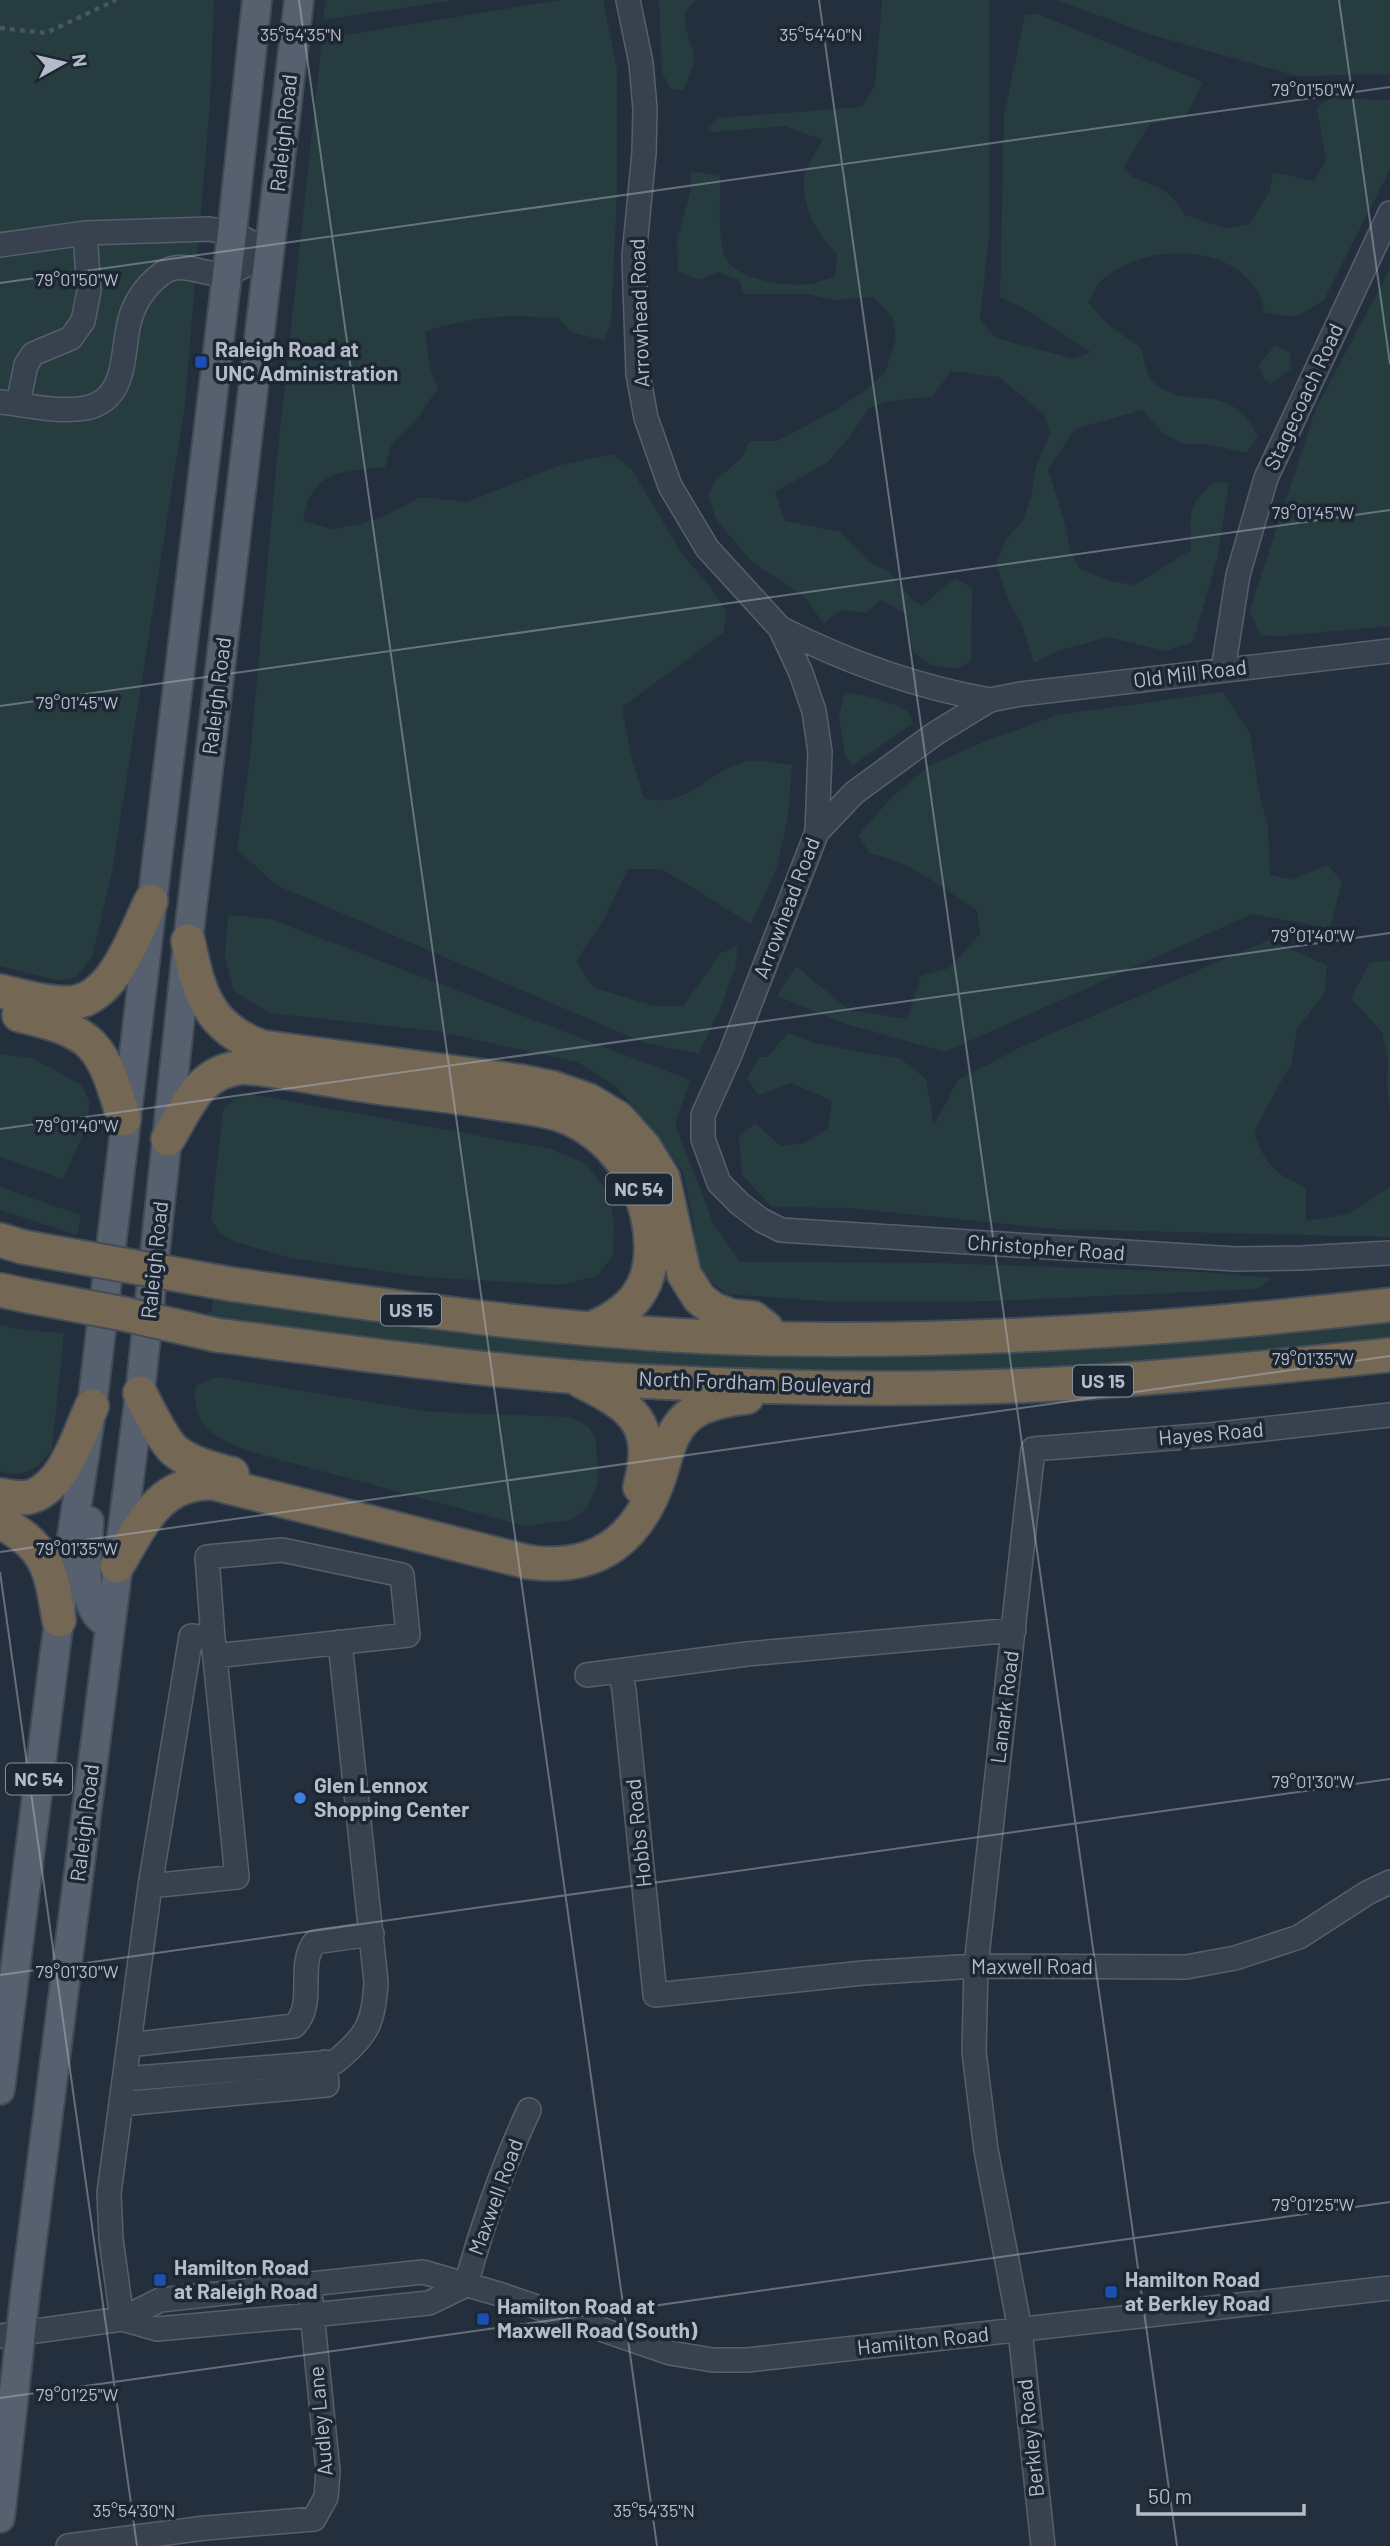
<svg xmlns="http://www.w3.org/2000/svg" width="1390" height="2546" font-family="Barlow,sans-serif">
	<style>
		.green { fill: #263c3f }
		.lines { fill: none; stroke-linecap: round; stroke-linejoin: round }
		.minor-casing { stroke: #565f6c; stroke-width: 26 }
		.major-casing { stroke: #414a57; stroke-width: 32 }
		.highway-casing { stroke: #434c59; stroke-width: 37 }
		.path { stroke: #44595c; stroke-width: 4.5; stroke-dasharray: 5 5; stroke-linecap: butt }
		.minor { stroke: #38414e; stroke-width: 23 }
		.major { stroke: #56606e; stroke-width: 28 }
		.highway { stroke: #746855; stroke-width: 33 }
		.highway-bridge-casing { stroke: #434c59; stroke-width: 37; stroke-linecap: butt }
		.highway-bridge { stroke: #746855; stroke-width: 33 }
		.ticks { fill: none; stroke: #b4bcc9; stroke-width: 2; stroke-opacity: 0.45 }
		.transit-dot { fill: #1a4fb4; stroke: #1d2633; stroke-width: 2.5 }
		.shop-dot { fill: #3f7fe0; stroke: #1d2633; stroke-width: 2.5 }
		.labels { text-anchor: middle; stroke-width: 7; stroke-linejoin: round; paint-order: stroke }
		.shield { fill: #1d2633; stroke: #878f9c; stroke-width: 2 }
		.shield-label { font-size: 19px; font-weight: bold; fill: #b4bcc9 }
		.street-label { font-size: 21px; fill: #b4bcc9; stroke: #1d2633 }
		.poi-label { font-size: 21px; font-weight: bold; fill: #b4bcc9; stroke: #1d2633; text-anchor: start }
		.ticks-label { font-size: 18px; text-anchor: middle; fill: #b4bcc9; stroke: #1d2633; stroke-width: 7; stroke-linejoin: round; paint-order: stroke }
	</style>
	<rect width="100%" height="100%" fill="#242f3e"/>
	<path class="green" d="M0,0H214L210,102L185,404L112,872L92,957L76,977L60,981L0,966Z
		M326,0H455L323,20Z
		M560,0H603L617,70V192L611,324L604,341L571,332L558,318C505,315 475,315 425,332L430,367L438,388L418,417L391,445L385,467C340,472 311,470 303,521L332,529L361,524L387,515L420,497L466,502L561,465L612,454L632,470L682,554L709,585L727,612L723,633L622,707L631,756L644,798C688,811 709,768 749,761C762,759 779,764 792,765L788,816L777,868L751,924L662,869H628L604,919L576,961L594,988L654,1006H683L721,953L738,946L735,969L720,1009L699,1054L645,1043L276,885L237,849L250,757L277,459L322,39Z
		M659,0H696L685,11V26L695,59L684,90L670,89L662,72Z
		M882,0H989V233L980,320L996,338L1074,359L1091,352L1021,307L1000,297L1004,116L1025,15L1038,14L1203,82L1185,117L1150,124L1123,168L1134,178L1160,188L1172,197L1185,215L1228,229L1250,224L1270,191L1273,172L1314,181L1326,160L1317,108L1329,98L1390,100V169L1324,300L1296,317L1265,313C1263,307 1262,298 1258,292C1228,241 1144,244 1103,279C1096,285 1093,295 1088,302L1107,324L1141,348C1144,357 1145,372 1151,380C1183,415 1230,375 1258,437L1246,453L1208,444H1184L1163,433L1142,410L1075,429L1048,469L1065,524L1071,554L1080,569L1109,581L1134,585L1191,550C1191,515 1185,507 1214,482L1229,483L1217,559L1193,642L1165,651L1108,637L1055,652L1034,663L1022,625L1009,602L996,564L1006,540L1023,520L1031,498L1036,467L1050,434L1045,415L999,377L951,371L933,396L884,402L868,409L851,435L828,462L775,492L785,521L840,532L869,562L889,572L912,600L922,606L955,578L972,588L971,660L958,669L931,665L913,652L906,614L881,600L866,613L841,610L824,624L805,597L752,562L716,519L708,495L715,481L741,458L750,441H777L836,410L867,389L885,373L896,339L892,316L873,297L833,300L807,294H744L739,280L718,272L699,280L678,271L677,240L691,190V171L720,176C721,196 717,239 725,257C734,279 788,288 809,284C817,283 826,279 835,277L837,254C818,235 802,208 804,179C805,167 817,150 823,140L785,126L712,132L707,128L719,118L862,107L875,86Z
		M1056,0H1390V74L1296,76L1152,35Z
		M1390,269V626L1281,636L1261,635L1249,612L1316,408Z
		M1275,345L1290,352L1291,369L1271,384L1264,379L1259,365Z
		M1223,692L1250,734L1259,791L1268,829L1270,875L1291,880L1328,865L1342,882L1330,928L1252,914L945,1052L846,1024L777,996L796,966L849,1010L907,1019L921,976L949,968L980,934L977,910C942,888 911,861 870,854L858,835L893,796L929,766L981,743L1057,715Z
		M845,693C867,694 887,702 907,710L913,723L852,766L845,754L839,716Z
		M228,915L271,919L690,1080L675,1124L713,1223L740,1262L938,1263L1201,1272L1272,1278L1257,1289L992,1301L837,1302L727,1294L702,1274L695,1257L694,1225L683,1172L660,1139L616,1086L577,1062L436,1031L269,1013L234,991L225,957Z
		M1269,940L1327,965L1324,995L1297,1028L1291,1065L1270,1101L1254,1133C1267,1167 1273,1172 1306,1188V1221L1348,1214L1390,1187V1237L1056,1229L848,1208L772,1207L742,1175L739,1137L755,1123L781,1146L805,1143L828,1128L832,1101L791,1083L758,1095L747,1078L760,1057H767L788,1033L818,1044L901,1059L926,1079L934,1125L958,1080L1023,1046Z
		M1390,961V1112L1387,1082L1388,1059L1382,1032L1351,998L1370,962Z
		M0,1054L32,1058L82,1085L90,1104L84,1132L63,1179L0,1157Z
		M250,1094L551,1149L586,1164L607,1191L614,1221L613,1255L597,1276L562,1285L423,1277L290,1258L233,1241L220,1233L211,1220L223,1110L234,1099Z
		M0,1187L81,1215L77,1235L0,1210Z
		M214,1297L469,1329L1390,1318V1341L1239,1358L903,1376L604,1366L363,1343L207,1316V1312H211Z
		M0,1325L23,1330L64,1333L52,1448C42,1467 22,1480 0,1471Z
		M217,1377L432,1412L571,1417L589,1427L596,1440L598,1483L587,1508L571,1520L525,1526L266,1456C229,1445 188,1433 196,1386Z"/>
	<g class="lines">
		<g class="minor-casing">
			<path id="minor" d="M628,0L641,63L645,109L644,153L634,256L638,374L646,418L670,486L707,548L780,628L801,673L814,711L820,752L817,832L730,1055L703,1115V1139L719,1183L740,1204L761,1220L781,1230L1235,1259L1302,1258L1390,1253
				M0,245L85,233L209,229L232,233L271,252
				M0,402C27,405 59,413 86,408C129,399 121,351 130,319C135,302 146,286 160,275C181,257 204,278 227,273C242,269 257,258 271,252
				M18,404L26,365L33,354L71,338L83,321L89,291L85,233
				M780,628C847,662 916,687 990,700
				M1223,670L1238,575L1266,478L1390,213
				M817,832L854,793L936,733L990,700L1021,694L1390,651
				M213,1638L207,1557L282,1550L402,1575L408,1635L215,1656
				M620,1672L624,1690L655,1995L863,1973L976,1966L1186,1967L1235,1958L1299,1937L1367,1893L1390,1882
				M587,1675L747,1654L1014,1630
				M129,2045L294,2026C317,2004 296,1965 315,1942L372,1934
				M124,2079L335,2062C367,2036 374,2023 376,1982L340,1642
				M121,2104L327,2085L325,2062
				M466,2285C482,2226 503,2166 529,2110
				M122,2319L111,2239L109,2193L150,1886L191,1636L213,1638L237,1877L150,1886
				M122,2319L157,2329L312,2315L429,2303L466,2285
				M0,2336L122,2319L160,2300L423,2272L499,2294L670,2353L713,2360H748L1390,2288
				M68,2546L205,2528L314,2519L326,2497L328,2471L309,2283
				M1043,2546L1020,2330L986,2150L974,2052L976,1966L1033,1449L1210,1435L1390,1415"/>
		</g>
		<g class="major-casing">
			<path id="major" d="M89,1521C88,1549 77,1614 110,1624
				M0,2090L59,1620L92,1406L232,233L257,0
				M0,2518L25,2295L140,1393L188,941L299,0"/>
		</g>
		<g class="highway-casing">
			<path id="highway" d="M188,941C199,993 208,1028 262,1047L518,1081L553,1088L588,1100L618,1118L644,1147L663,1178L684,1274L699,1298L713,1309L731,1316L753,1318L766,1328
				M0,991C22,996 47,1004 70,1003C114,1000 134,935 151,901
				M19,1015C97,1033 101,1044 124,1119
				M168,1139C189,1104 199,1071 244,1067C294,1072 343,1083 392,1089C429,1093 466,1098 503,1104C523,1107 543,1109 561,1115C614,1134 649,1188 651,1243C653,1287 632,1311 593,1328
				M0,1240L23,1247
				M230,1284C413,1310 598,1337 783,1339C986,1342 1188,1328 1390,1305
				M0,1290L28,1296
				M216,1335C362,1354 510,1375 657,1382C796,1389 938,1391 1077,1383C1182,1376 1286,1366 1390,1355
				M581,1381C633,1407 657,1423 640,1487
				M140,1393C147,1407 163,1441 175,1451C191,1464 213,1469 232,1474
				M0,1495C10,1497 22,1500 33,1496C66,1483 78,1436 92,1406
				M0,1522C48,1546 51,1571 59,1620
				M117,1566C142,1525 158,1481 213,1483L528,1562C597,1572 639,1539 660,1475C667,1453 671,1428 691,1414C705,1403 729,1399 747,1397"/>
		</g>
		<path class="path" d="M0,28L46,33L116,0"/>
		<use href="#minor" class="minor"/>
		<use href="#major" class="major"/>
		<use href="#highway" class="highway"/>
		<g class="highway-bridge-casing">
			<path id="highway-bridge" d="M23,1247L230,1284
				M28,1296L124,1314L216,1335"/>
		</g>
		<use href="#highway-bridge" class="highway-bridge"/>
	</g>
	<path class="ticks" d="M299,0L657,2546M819,0L1177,2546M1339,0L1390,364M0,283L1390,87M0,706L1390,510M0,1129L1390,933M0,1552L1390,1356M0,1572L137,2546M0,1975L1390,1779M0,2398L1390,2202"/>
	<g class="transit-dot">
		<rect x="194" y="355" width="14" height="14" rx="3.5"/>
		<rect x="153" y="2273" width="14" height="14" rx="3.5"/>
		<rect x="1104" y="2285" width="14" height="14" rx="3.5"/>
		<rect x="476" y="2312" width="14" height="14" rx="3.5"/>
	</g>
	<circle class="shop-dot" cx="300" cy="1798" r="7"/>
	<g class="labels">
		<g class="shield">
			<rect x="606" y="1173.5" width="66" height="31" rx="5"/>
			<rect x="381" y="1294.5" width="60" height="31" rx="5"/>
			<rect x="1073" y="1365.5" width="60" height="31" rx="5"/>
			<rect x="6" y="1763.5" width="66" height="31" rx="5"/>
		</g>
		<g class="shield-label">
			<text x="639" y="1196">NC 54</text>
			<text x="411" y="1317">US 15</text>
			<text x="1103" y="1388">US 15</text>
			<text x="39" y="1786">NC 54</text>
		</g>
		<g class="street-label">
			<text transform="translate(284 133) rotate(-84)" y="7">Raleigh Road</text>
			<text transform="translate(640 313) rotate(-92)" y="7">Arrowhead Road</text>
			<text transform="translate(1304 397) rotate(-65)" y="7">Stagecoach Road</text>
			<text transform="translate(1190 674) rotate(-7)" y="7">Old Mill Road</text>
			<text transform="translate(217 696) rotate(-83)" y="7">Raleigh Road</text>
			<text transform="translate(787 908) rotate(-69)" y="7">Arrowhead Road</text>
			<text transform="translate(1046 1248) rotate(4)" y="7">Christopher Road</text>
			<text transform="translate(155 1260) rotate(-84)" y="7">Raleigh Road</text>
			<text transform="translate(755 1383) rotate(2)" y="7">North Fordham Boulevard</text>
			<text transform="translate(1211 1434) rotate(-5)" y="7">Hayes Road</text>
			<text transform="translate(1005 1707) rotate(-83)" y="7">Lanark Road</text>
			<text transform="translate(85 1823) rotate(-83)" y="7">Raleigh Road</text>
			<text transform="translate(639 1833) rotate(-96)" y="7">Hobbs Road</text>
			<text x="1032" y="1974">Maxwell Road</text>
			<text transform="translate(496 2197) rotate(-70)" y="7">Maxwell Road</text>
			<text transform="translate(923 2341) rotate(-6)" y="7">Hamilton Road</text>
			<text transform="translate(321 2421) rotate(-95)" y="7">Audley Lane</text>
			<text transform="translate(1031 2438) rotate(-96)" y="7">Berkley Road</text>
		</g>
		<g class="poi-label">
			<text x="215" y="357">Raleigh Road at<tspan x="215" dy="24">UNC Administration</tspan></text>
			<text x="314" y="1793">Glen Lennox<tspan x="314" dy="24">Shopping Center</tspan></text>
			<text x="174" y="2275">Hamilton Road<tspan x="174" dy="24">at Raleigh Road</tspan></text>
			<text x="1125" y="2287">Hamilton Road<tspan x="1125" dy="24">at Berkley Road</tspan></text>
			<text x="497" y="2314">Hamilton Road at<tspan x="497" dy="24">Maxwell Road (South)</tspan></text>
		</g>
	</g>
	<g class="ticks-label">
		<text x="301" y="41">35°54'35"N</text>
		<text x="821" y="41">35°54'40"N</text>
		<text x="1313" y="96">79°01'50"W</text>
		<text x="77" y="286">79°01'50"W</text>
		<text x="1313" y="519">79°01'45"W</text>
		<text x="77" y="709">79°01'45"W</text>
		<text x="1313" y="942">79°01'40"W</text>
		<text x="77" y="1132">79°01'40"W</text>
		<text x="1313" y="1365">79°01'35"W</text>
		<text x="77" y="1555">79°01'35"W</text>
		<text x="1313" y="1788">79°01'30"W</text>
		<text x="77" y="1978">79°01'30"W</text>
		<text x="1313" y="2211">79°01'25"W</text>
		<text x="77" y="2401">79°01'25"W</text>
		<text x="134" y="2517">35°54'30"N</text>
		<text x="654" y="2517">35°54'35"N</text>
	</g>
	<g transform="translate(63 63) rotate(82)" stroke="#1d2633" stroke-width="5" paint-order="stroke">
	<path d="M0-5L12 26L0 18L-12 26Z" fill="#b4bcc9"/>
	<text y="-10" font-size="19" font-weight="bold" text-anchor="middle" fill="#b4bcc9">N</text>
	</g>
	<path d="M1138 2504v10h166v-10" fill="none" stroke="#b4bcc9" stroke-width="3.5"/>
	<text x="1148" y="2504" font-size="21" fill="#b4bcc9" stroke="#1d2633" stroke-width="5" paint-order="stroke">50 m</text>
</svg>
